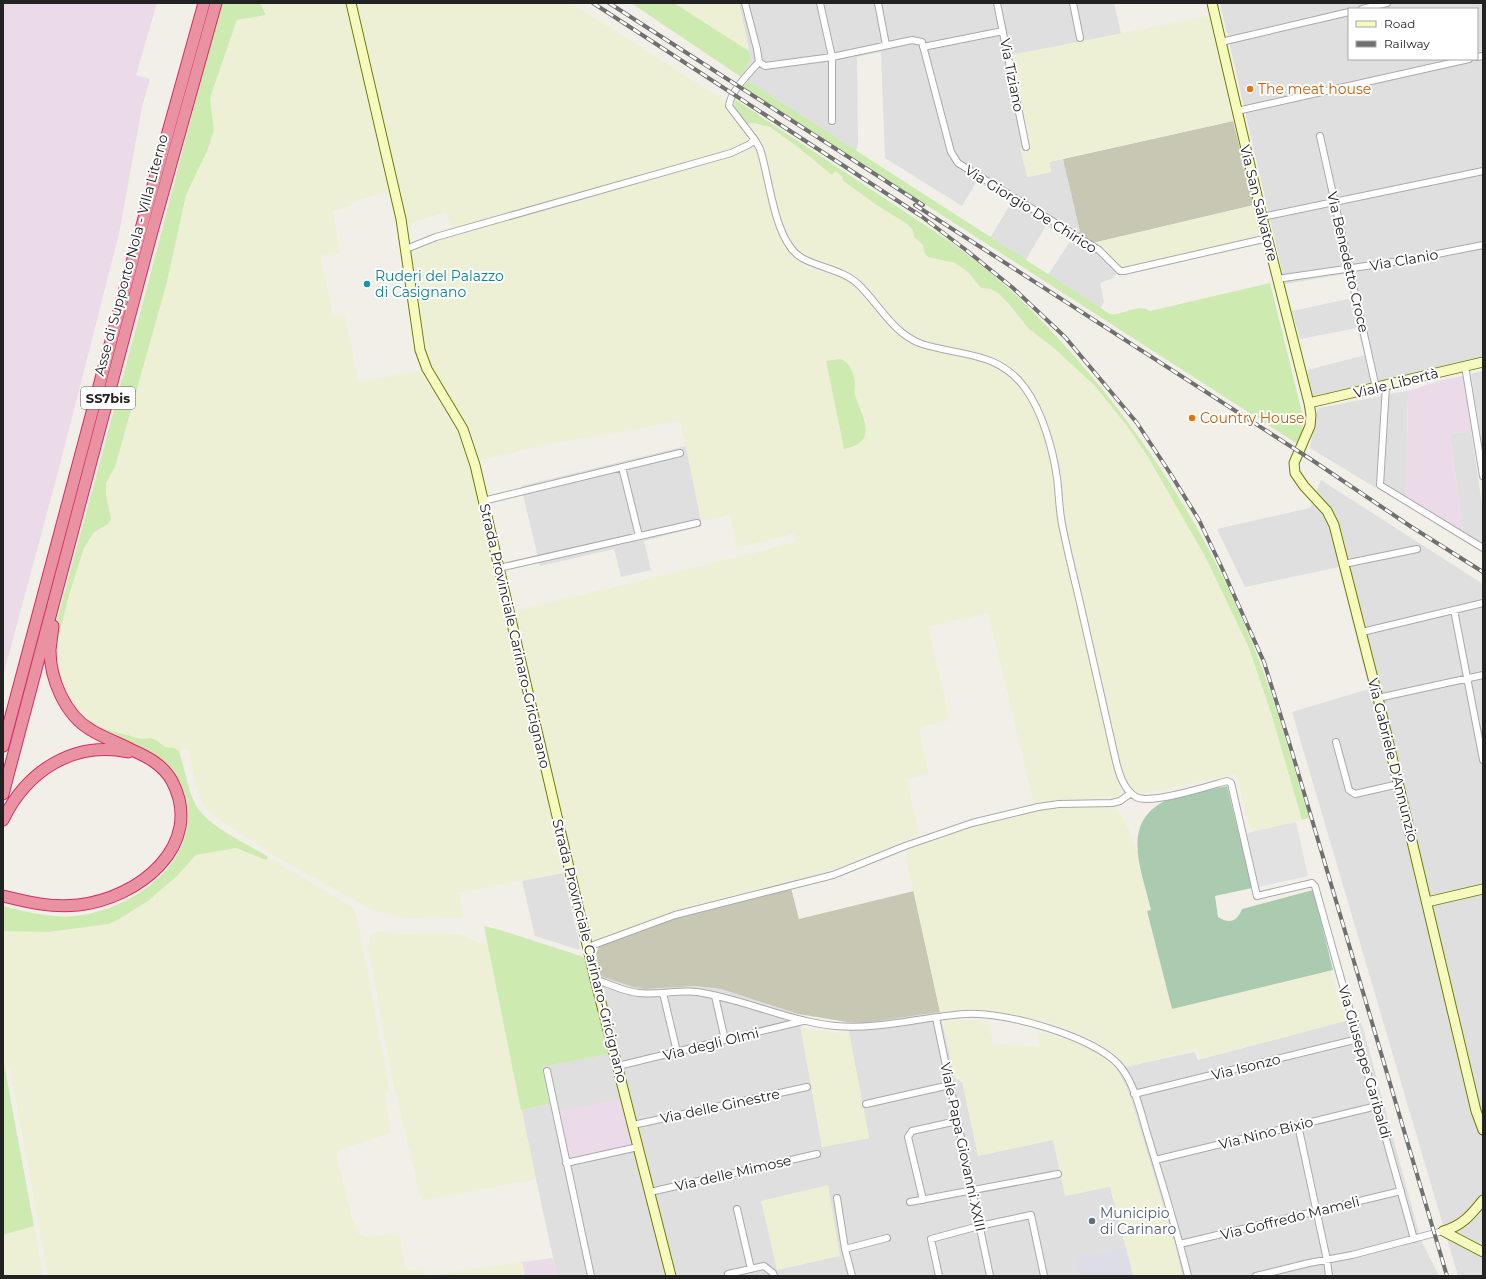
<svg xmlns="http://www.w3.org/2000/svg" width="1486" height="1279" font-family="Montserrat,sans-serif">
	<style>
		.residential { fill: #e0dfdf; fill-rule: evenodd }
		.industrial { fill: #ebdbe8 }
		.construction { fill: #c7c7b4 }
		.farmland { fill: #eef0d5; fill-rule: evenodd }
		.grass { fill: #cdebb0 }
		.cemetery { fill: #aacbaf }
		.parking { fill: #e2e2e2 }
		.plaza { fill: #dddde8 }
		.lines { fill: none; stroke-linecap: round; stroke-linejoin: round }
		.street-casing { stroke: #a9a9a9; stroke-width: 8 }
		.secondary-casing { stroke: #707d05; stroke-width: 11 }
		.highway-casing { stroke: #dc2a67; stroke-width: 13 }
		.street { stroke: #fff; stroke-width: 6 }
		.secondary { stroke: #f7fabf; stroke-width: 9 }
		.highway { stroke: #e892a2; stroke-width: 11 }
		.rail-casing { stroke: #707070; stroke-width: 4 }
		.rail { stroke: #fff; stroke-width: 2.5; stroke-dasharray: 8; stroke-linecap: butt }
		.food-dot { fill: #e8710a; stroke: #fff; stroke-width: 1.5 }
		.culture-dot { fill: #0f9aa8; stroke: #fff; stroke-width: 1.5 }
		.service-dot { fill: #5c6f8a; stroke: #fff; stroke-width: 1.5 }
		.labels { text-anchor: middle; stroke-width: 4; stroke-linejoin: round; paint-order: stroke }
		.shield { fill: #fff; stroke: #646464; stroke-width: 1 }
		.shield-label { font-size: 13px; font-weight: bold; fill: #222 }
		.street-label { font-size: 14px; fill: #222; stroke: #fff }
		.food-label { font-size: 14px; fill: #c56008; stroke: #fff; text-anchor: start }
		.culture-label { font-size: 14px; fill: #0d838f; stroke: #fff; text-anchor: start }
		.service-label { font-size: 14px; fill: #4e5e75; stroke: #fff; text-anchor: start }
	</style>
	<rect width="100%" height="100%" fill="#f2efe9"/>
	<path class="residential" d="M739,3H1114L1121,34L1011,56L1029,145L1027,177L1051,172L1049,162L1063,159L1081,236L1106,252L1122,267L1113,278L1100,283L1104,302L1100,309L1048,275L1071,240L1046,226L1025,261L990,238L1011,203L977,181L962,206L885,158L881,52L857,57L858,144L856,151L741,77L751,59Z
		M1220,3H1483V359L1313,398L1307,370L1365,355L1357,328L1300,339L1292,311L1353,298L1345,274L1285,284ZM1349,9H1477V59H1349Z
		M1483,371V452L1471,374Z
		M1408,391L1406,496L1383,482L1388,394Z
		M1382,396L1376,488L1310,448L1318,408Z
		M1471,431L1483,511V544L1463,532L1450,434Z
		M686,446L702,526L644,541L651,570L621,577L614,549L540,566L521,486Z
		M1321,480L1483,584V1276H1458L1292,712L1369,689L1339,567L1245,587L1217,529L1310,508Z
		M563,873L580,946L579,950L535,936L522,881Z
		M600,976L633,987L645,989L696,986L721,989L798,1014L822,1147L869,1138L847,1022L864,1023L940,1012L955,1078L1053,1140L1110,1186L1133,1276H673L600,984Z
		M1360,1017L1421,1240L1439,1276H1182L1175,1245L1131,1099L1125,1084L1116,1069L1194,1052L1198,1060Z
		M613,1053L667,1276H557L521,1110L550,1104L542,1067Z"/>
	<path class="industrial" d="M3,3H157L136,75L150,79L142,107L119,234L57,476L3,676Z
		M1463,376L1471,431L1450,434L1463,532L1406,496L1408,391L1442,380Z
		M624,1098L635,1145L568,1160L559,1111Z
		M553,1258L557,1276H525L522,1262Z"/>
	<path class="construction" d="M1233,121L1254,205L1093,243L1081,236L1063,159Z
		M791,888L799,919L914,891L940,1012L864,1023L847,1022L798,1014L721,989L696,986L645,989L633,987L600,976L596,952L599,947L605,944L674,918Z"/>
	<path class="farmland" d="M260,3H345L388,192L351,202V206L333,211L340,253L321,256L333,315L344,313L359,382L420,371L464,445L478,500L564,872L459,893L464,917L412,919L389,915L370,909L278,858L211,814L204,806L196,787L188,749L179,751L174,748H169L165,747L156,740L151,738L141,739L95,726L83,718L71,706L61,688L57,670L55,651L69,595L84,548L94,532L111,514L106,494V483L115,467L167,282L186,195L208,149L214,130L210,98L238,20L266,15Z
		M357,3H571L724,100L725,108L728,113L749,138L738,146L727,151L452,228L446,212L406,225Z
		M674,3H739L749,51L702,21Z
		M1209,16L1233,121L1049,162L1051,172L1027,177L1020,148L1029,145L1011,55Z
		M754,123L770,127L799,148L832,174L834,171L844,177L842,180L878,206L906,223L913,230L914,237L923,245L924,252L928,257L955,263L968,272L981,288L991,289L998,293L1009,304L1028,328L1055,349L1095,386L1127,426L1148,457L1195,537L1223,591L1249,648L1272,716L1302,820L1255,832L1250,829L1236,774L1141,794L1136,792L1127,784L1123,778L1118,763L1067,532L1055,451L1045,421L1032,394L1023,380L1011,369L997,360L976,353L923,342L905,333L896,324L861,284L803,257L796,250L786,236L778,210L762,145L748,124Z
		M754,147L761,158L774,221L783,243L793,257L807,268L836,276L849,282L858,290L894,334L898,333L912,342L977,358L1000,368L1014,379L1029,398L1043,429L1049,450L1061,532L1113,765L1121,791L1117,797H1112L1057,801L1034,804L988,613L928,627L950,720L919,728L929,774L907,779L919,835L834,869L817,875L690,906L591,943L515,611L750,554L795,542L794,534L737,548L730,515L702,521L680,421L540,446L480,460L474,438L464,419L434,372L430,360L425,343L412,250L441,239L657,178L736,155ZM839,359L855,384L854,389L855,396L862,412L850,448L844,449L826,361Z
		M1254,205L1261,236L1122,267L1106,252L1093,243Z
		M1115,805L1129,830L1137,850L1152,910L1147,911L1172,1009L1330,971L1345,1021L1200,1059L1198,1049L1125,1067L1117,1057L1106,1048L1083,1035L1048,1022L990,1011L968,1009L949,1010L940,1012L904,849L967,827L1050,807Z
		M236,848L266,860L268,857L352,907L356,915L372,995L389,1090L385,1093L391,1133L343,1149L337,1153L338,1162L352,1218L358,1233L364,1237L399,1233L406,1271L423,1269L426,1276H48L10,1068L5,1069L3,1058V931L48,932L109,924L177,876L196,855Z
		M380,931L405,934L447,933L460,935L480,943L488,944L536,1179L424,1200L421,1199L393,1082L368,946L370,936L374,933Z
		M959,1020L988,1021L993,1044L1040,1047L1037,1032L1052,1035L1075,1042L1094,1051L1116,1069L1125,1084L1131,1099L1175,1245L1182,1276H1133L1110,1187L1065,1196L1053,1140L978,1156L962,1082L955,1078L942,1021Z
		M801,1028L849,1034L869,1138L822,1147Z
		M828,1185L840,1256L777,1270L761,1201Z
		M34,1226L43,1276H3V1235Z
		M522,1262L525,1276H432V1275Z"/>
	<path class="grass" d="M221,3H260L266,15L237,20L210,98L214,130L208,149L186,195L167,282L115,467L106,483V494L111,519L108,524L94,532L84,548L69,595L55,651L57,670L61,688L71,706L83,718L95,726L141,739L151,738L156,740L165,747L174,748L179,751C184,766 189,795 197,807C210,828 247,843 268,857L266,860L236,848L196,855L177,876L148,901L119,919L109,924L48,932L3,931V906C27,912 50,918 75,916C129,910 197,866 187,804C185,795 181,786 176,779C150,732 90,746 65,701C51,677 53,647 57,621L151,272Z
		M631,3H674L749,51L751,59L741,77Z
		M748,81L1110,314C1124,316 1136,303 1150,311L1270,283L1303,417L1302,436L1299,445L743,87Z
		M736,100L952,243C977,262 1002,281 1024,303C1122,400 1199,512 1251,640C1275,698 1291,759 1309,818L1302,820L1272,716L1249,648L1206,558L1148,457L1127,426L1095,386L1055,349L1028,328L1009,304L998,293L991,289L981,288L968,272L955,263L928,257L924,252L923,245L914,237L913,230L906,223L878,206L842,180L843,177L835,171L832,175L799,148L770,127L754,123L748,124L735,108L734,105Z
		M839,359C849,360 854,373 855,383C855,387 854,391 855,395C862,417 880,442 844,449L826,361Z
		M484,926L500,930L581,956L586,959L609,1054L542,1067L550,1104L521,1110Z
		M3,1058L34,1226L3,1235Z"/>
	<path class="cemetery" d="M1227,786L1252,888L1215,896L1218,917C1229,924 1237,922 1242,909L1313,890L1333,970L1172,1009L1147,911L1151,910C1142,870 1118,821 1169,799Z"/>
	<path class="parking" d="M1296,822L1308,876L1259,887L1247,833Z"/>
	<path class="plaza" d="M1126,1247L1133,1276H1080L1076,1258Z"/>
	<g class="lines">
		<g class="street-casing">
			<path id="street" d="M745,3L757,49L759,62C750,72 730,92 729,106L755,140L760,149C770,179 774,242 802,258C820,268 843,270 858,284C879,304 893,334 922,344C960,356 998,351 1025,388C1042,411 1053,449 1057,478C1059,493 1059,509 1062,524C1067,550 1074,577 1080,603C1092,654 1103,706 1115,757C1118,771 1123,790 1136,797C1151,805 1209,786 1227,781L1231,783L1257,896L1308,884L1312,883L1315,886L1414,1239
				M820,3L832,57V121
				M878,3L886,45
				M997,3L1026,147
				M1073,3L1080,38
				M1362,9L1387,3
				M1221,42L1349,12
				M923,47L1003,31
				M1477,57L1483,56
				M759,62L765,66L832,57L912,40L922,42L951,152L958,163L1099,250L1120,271H1124L1268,238
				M1237,111L1469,59
				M1320,136L1376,388
				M1262,217L1483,171
				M406,249L436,237L731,153L748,145L755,140
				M1277,279L1407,260L1483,245
				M1465,366L1483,476
				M1386,386L1380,485L1483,548
				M622,467L639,536
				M483,501L680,453
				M1344,564L1417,549
				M499,568L697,523
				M1454,610L1483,760
				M1362,632L1483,603
				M1378,698L1483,675
				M1336,742L1349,790L1355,794L1399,784
				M588,947L675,915L833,875L905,846L972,823L1038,807L1059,804L1112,803L1120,801L1131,793
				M595,979C609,984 625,992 639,993C658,995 678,990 697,992C744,999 787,1021 835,1026C878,1030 922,1017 965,1014C1003,1011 1093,1036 1119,1065C1136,1084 1142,1119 1150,1143C1163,1187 1177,1231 1188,1276
				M663,993L677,1052
				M715,996L725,1040
				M936,1018L990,1276
				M618,1066L803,1021
				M547,1071L591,1276
				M1134,1094L1358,1039
				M866,1104L950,1085
				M633,1125L807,1087
				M1298,1125L1327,1260L1329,1276
				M1155,1160L1377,1106
				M566,1163L638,1147
				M650,1192L817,1154
				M837,1198L845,1249L852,1276
				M923,1200L908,1137L912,1131L957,1121
				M910,1202L1058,1174
				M737,1209L751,1269
				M1180,1244L1401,1191
				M845,1249L887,1238
				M728,1274L764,1266L773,1273L774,1276
				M939,1276L931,1239L979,1226L1031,1215L1044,1276
				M1256,1276L1309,1263L1352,1255L1443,1231"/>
		</g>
		<g class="secondary-casing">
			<path id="secondary" d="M351,3L401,219L420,350L427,369L463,429L475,465L595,979L671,1276
				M1212,3L1262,217L1309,403L1311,415L1310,426L1294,463L1295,473L1304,486L1327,511L1334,525L1378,698L1476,1111L1483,1130
				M1309,403L1483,362
				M1427,902L1483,889
				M1443,1231C1462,1226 1471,1215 1483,1200
				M1443,1231L1483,1252"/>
		</g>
		<g class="highway-casing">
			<path id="highway" d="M3,746L139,236L204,3
				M3,794L151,235L216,3
				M3,820C26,772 73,740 128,752
				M3,896C27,902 52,908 78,905C137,899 206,846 172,781C163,765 148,757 132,750C119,743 104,738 91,730C65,715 50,679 50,650C51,642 52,634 53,626"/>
		</g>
		<use href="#street" class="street"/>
		<use href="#secondary" class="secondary"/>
		<use href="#highway" class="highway"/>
		<g class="rail-casing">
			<path id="rail" d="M593,3L921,216L966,250L1013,288L1065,337L1137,423L1170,473L1199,520L1221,566L1264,662L1289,742L1447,1276
				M609,3L923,205
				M915,205L1312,460L1410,526L1483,572"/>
		</g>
		<use href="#rail" class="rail"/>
	</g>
	<g class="food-dot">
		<circle cx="1250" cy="89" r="4"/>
		<circle cx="1192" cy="418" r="4"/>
	</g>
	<circle class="culture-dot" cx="367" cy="284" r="4"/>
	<circle class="service-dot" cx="1092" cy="1221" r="4"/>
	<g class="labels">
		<rect class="shield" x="81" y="387" width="54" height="22" rx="3"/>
		<g class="shield-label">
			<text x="108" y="403">SS7bis</text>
		</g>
		<g class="street-label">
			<text transform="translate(1012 75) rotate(79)" y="5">Via Tiziano</text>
			<text transform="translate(1259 203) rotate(76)" y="5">Via San Salvatore</text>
			<text transform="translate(1031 209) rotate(32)" y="5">Via Giorgio De Chirico</text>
			<text transform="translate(131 255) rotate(-75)" y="5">Asse di Supporto Nola - Villa Literno</text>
			<text transform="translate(1404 260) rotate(-10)" y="5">Via Clanio</text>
			<text transform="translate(1348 262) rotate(77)" y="5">Via Benedetto Croce</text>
			<text transform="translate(1396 383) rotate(-14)" y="5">Viale Libertà</text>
			<text transform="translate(515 636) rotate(77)" y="5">Strada Provinciale Carinaro-Gricignano</text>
			<text transform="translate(1393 760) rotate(76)" y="5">Via Gabriele D'Annunzio</text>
			<text transform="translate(590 951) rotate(76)" y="5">Strada Provinciale Carinaro-Gricignano</text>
			<text transform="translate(711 1044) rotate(-14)" y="5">Via degli Olmi</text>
			<text transform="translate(1365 1062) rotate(74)" y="5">Via Giuseppe Garibaldi</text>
			<text transform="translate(1246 1067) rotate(-14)" y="5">Via Isonzo</text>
			<text transform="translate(720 1106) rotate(-12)" y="5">Via delle Ginestre</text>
			<text transform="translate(1266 1133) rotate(-14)" y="5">Via Nino Bixio</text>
			<text transform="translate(963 1147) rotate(78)" y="5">Viale Papa Giovanni XXIII</text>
			<text transform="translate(733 1173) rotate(-13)" y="5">Via delle Mimose</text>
			<text transform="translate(1290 1218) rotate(-14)" y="5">Via Goffredo Mameli</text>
		</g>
		<g class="food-label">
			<text x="1258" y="94">The meat house</text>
			<text x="1200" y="423">Country House</text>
		</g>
		<g class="culture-label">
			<text x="375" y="281">Ruderi del Palazzo<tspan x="375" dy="16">di Casignano</tspan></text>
		</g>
		<g class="service-label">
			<text x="1100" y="1218">Municipio<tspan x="1100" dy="16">di Carinaro</tspan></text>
		</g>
	</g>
	<rect width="1486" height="1279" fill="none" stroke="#222222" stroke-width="8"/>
	<rect x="1348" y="8" width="130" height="52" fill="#ffffff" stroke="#a7a7a7"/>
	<rect x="1356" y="21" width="20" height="6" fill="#f7fabf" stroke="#a7a7a7"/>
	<text x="1384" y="28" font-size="12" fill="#222222">Road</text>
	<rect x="1356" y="41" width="20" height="6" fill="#707070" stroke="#a7a7a7"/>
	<text x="1384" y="48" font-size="12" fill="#222222">Railway</text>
</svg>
